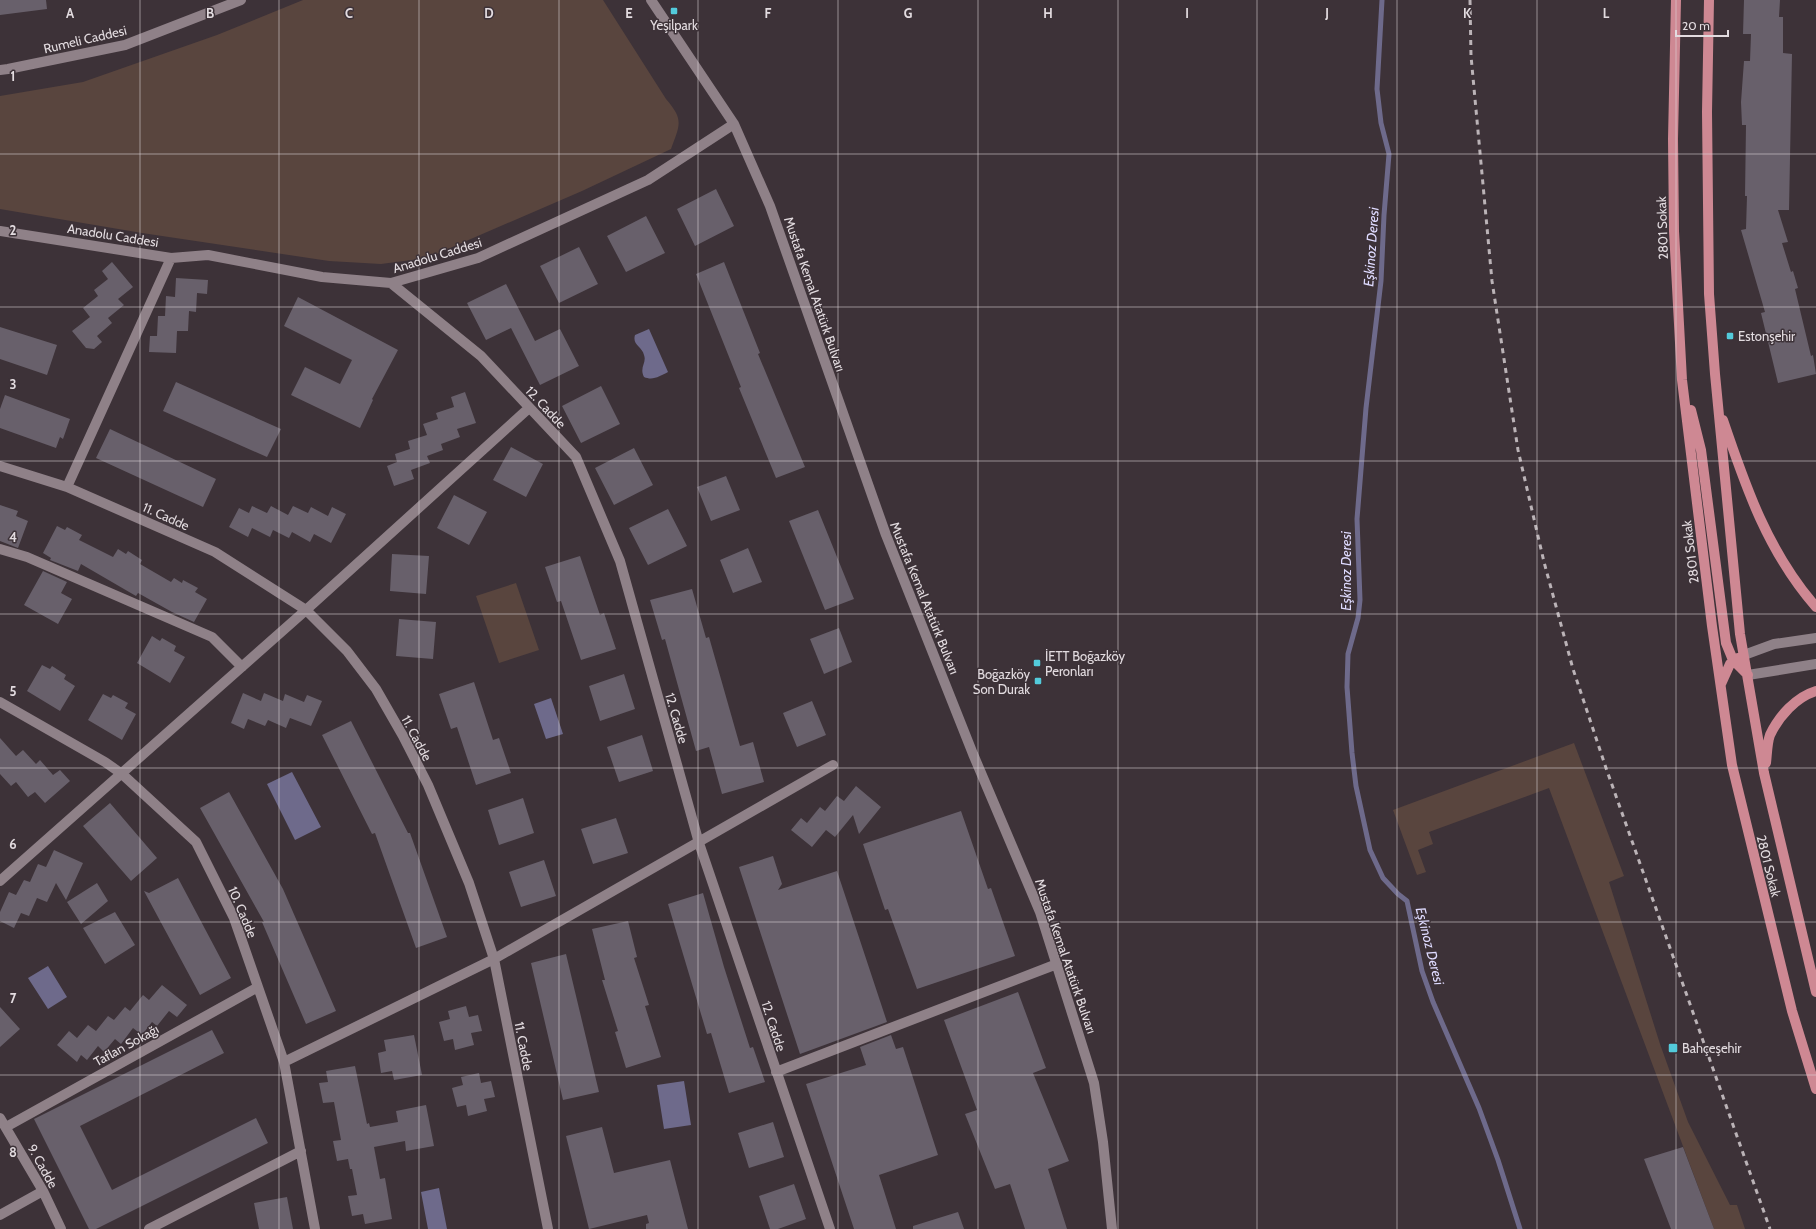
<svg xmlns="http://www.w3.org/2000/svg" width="1816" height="1229" font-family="Cabin,sans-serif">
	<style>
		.green { fill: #59453e }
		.water { fill: #6e6a8b }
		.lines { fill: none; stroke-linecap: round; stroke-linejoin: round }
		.stream { stroke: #6e6a8b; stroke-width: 5 }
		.building { fill: #68606b }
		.minor { stroke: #8f8188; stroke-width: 10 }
		.major { stroke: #ce8893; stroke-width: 10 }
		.rail { stroke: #bbb3b7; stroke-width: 3; stroke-dasharray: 5 5; stroke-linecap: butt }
		.grid { fill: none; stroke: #e3dce0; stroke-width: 1; stroke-opacity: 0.55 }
		.poi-dot { fill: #53cbdb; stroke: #3d3238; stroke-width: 1.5 }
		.labels { text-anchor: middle; stroke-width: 3; stroke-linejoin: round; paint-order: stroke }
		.poi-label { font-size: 13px; fill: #e3dce0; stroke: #3d3238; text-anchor: start }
		.street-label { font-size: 13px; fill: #e3dce0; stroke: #3d3238 }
		.water-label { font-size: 14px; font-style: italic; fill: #dfdbff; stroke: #3d3238 }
		.grid-label { font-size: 13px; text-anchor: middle; font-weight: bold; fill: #e3dce0; stroke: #3d3238; stroke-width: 3; stroke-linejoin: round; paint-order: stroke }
	</style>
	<rect width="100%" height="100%" fill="#3d3238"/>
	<path class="green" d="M303,0H603L666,99C684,120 680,124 671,149L582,191L427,258L381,264L329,261L142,233L0,209V96L83,82L217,35Z
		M516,583L539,650L499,663L476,596Z
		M1574,743L1624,876L1609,882L1660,1044L1688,1122L1730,1205H1737L1745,1229H1714L1549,788L1429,832L1433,844L1418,850L1426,872L1417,875L1393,810Z"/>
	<path class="water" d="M649,329L668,372C660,376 653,381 644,377C639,367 647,363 644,355C642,346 632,345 635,335Z
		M551,698L563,734L546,739L534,704Z
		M292,772L321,827L295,840L267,784Z
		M48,966L67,997L48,1009L28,978Z
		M684,1081L691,1125L664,1129L657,1085Z
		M439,1188L447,1229H428L421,1192Z"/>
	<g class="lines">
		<path class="stream" d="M1382,0L1377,89L1381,123L1389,154L1384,215L1381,281L1366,408L1357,519L1360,600L1358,618L1348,654L1347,687L1352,753L1356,786L1370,850L1383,878L1398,894L1407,901L1422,971L1433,1002L1479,1108L1498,1160L1520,1229"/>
	</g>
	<path class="building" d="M0,0H46L47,9L0,15Z
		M1744,0H1780L1779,17H1783V53L1792,54L1789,210H1778L1788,242L1782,243L1791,272L1793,271L1798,288L1795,289L1811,356L1813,355L1816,374L1778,383L1761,313L1765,312L1741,230L1746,229L1747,196H1745L1746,125H1742L1741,102L1744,61H1750L1751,34H1743Z
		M716,189L734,226L695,246L677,209Z
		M646,216L665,253L626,272L607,236Z
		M579,247L598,284L559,303L540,266Z
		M112,262L133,287L118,299L124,305L108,318L112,323L97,336L102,342L94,349L86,348L72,331L90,317L83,308L98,296L94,290L108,279L102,271Z
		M724,262L760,353L758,354L805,467L776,478L739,388L741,387L696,274Z
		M176,278L208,280L207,294L197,293L196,312L189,311L188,331H177L176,353L149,352L150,336H157L158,316H165L166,296L175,297Z
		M506,284L535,341L560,329L579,366L540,385L511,328L486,340L467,303Z
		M298,297L398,350L372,399L373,400L360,428L291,395L305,367L340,384L352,360L284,326Z
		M0,327L57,345L47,375L0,359Z
		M176,382L281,429L267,457L163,411Z
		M601,386L620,424L581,443L562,406Z
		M465,392L476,423L457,429L460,437L441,444L443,450L427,456L430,463L411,470L414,479L394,486L387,466L397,462L395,454L410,449L408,441L427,435L423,424L438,419L436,413L454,407L451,397Z
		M5,395L70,419L63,439L60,437L56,448L0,428V409Z
		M110,429L216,479L203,507L96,458Z
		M511,447L543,464L526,497L493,480Z
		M634,448L653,485L614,505L595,468Z
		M726,476L740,510L711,521L697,487Z
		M454,495L487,512L469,545L437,528Z
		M0,505L18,511L16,516L28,521L18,548L0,541Z
		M252,506L267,513L271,506L288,515L293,506L308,513L311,507L328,516L332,507L346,514L331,543L314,534L310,542L292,532L289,538L273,530L270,537L252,528L248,537L229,527L239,508L249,513Z
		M668,509L687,546L648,565L629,528Z
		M818,510L854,599L825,610L789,521Z
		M57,526L65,530L67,527L82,535L79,540L113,557L118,549L126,554L128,551L142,560L140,564L171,582L174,578L182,583L183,580L198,588L195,592L207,599L194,622L172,612L138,593L136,596L81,564L78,571L50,560L51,558L43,553Z
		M748,548L762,582L733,593L720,560Z
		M392,554L429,556L426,594L390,591Z
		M580,556L600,615L604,613L616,649L581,660L561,601L557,602L545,567Z
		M43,571L67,582L61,593L72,599L58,624L24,605Z
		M692,589L706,638L709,637L740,746L753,742L764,782L722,794L709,747L696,751L665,639L662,640L650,600Z
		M399,619L436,622L433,659L396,656Z
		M839,628L852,662L824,674L810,639Z
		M152,636L160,641L162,638L176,646L174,651L185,657L170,683L137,663Z
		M42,665L50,669L52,666L66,675L64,679L75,686L60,711L27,691Z
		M624,674L635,709L600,721L589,686Z
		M474,682L493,740L499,738L511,773L476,785L457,727L451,729L439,694Z
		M243,693L261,701L264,693L283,701L285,694L304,702L307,695L322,701L311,726L290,718L286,728L268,720L265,726L248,719L244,729L231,723Z
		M103,694L111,698L113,695L128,703L125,708L136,714L122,740L88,720Z
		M812,701L826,735L797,747L783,713Z
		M351,721L408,833H410L447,937L416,948L375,833L372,834L322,735Z
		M642,735L653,771L619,782L607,747Z
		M0,738L16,756L23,750L36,764L40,760L53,775L60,770L70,781L45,803L35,792L28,797L16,782L11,786L0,774Z
		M856,786L881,807L859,834L853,815L835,837L826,830L812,847L791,830L801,818L807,823L820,807L825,811L837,796L844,801Z
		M229,792L283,889L336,1011L306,1024L262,922H264L200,808Z
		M523,798L534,833L499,845L488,810Z
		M110,803L157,858L131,881L83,826Z
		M961,811L988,889L991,888L1015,956L917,989L888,909L885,910L863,844Z
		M616,818L628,853L593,864L581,829Z
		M54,850L83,863L66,900L56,883L47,902L37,898L29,916L21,913L14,928L0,921V912L9,892L16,895L24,880L30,882L38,864L46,867Z
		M773,856L782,884L778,890L837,871L887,1022L800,1054L739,867Z
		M544,860L556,896L521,907L509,872Z
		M178,878L231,978L200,995L144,891L149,893Z
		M97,883L108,901L81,924L67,902Z
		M703,893L724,967L750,1048L753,1047L765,1082L729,1093L711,1033L707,1034L668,904Z
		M115,912L135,945L105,964L83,928Z
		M628,921L637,957L634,958L649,1005L645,1006L661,1057L626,1068L615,1032L618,1031L602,980H605L592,929Z
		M566,954L599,1092L563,1100L531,963Z
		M162,985L187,1005L177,1017L169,1011L157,1026L152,1022L142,1035L133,1028L121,1044L115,1039L104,1052L98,1046L87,1060L81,1055L77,1062L57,1045L69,1031L77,1038L88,1025L96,1031L108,1016L114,1020L125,1007L130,1011L143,995L149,1000Z
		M1018,992L1046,1068L1033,1073L1069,1161L1048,1169L1067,1229H1025L1010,1184L995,1189L965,1114L977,1110L944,1020Z
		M466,1006L469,1017L478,1015L482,1031L471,1033L474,1045L455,1050L453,1039L444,1041L439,1022L450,1019L448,1011Z
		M0,1007L20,1029L0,1047Z
		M212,1030L224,1053L80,1126L112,1190L256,1118L268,1143L96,1229H89L34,1119Z
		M414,1035L422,1075L394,1080L392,1071L381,1073L378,1053L386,1051L384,1040Z
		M891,1035L896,1049L903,1047L938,1155L879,1175L896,1229H854L806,1084L866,1065L860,1047Z
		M355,1066L367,1124L369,1123L370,1127L398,1122L396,1111L426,1105L434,1146L406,1151L405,1141L374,1147L380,1179L385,1178L392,1219L365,1224L363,1214L352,1216L348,1196L357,1195L352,1169H350L348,1159L337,1161L333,1141L341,1140L334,1102L323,1103L319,1083L328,1082L326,1071Z
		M479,1073L481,1083L491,1081L495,1097L484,1099L487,1111L468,1116L466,1105L457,1107L452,1088L463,1085L461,1077Z
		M773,1122L784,1157L749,1168L738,1133Z
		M602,1127L614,1173L670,1160L688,1229H646V1224L649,1223L647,1215L589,1229L566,1136Z
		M1683,1147L1714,1229H1671L1644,1159Z
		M794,1184L806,1219L778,1229H770L759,1196Z
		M287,1197L293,1229H259L254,1203Z
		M958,1212L964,1229H913V1226Z"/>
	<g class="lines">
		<path class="minor" d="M651,0L734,124L770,206L886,535L973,754L1040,912L1094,1083L1103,1142L1112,1229
			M0,70L8,69L125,45L241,0
			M0,231L171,258L208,255L322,277L391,283L478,258L648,180L734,124
			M391,283L481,356L576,457L620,561L699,843L830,1229
			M0,466L67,487L215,552L306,610L347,651L376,689L403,736L428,785L469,883L494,959L548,1229
			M67,487L171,258
			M0,549L27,557L212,637L242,667
			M1744,655L1774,644L1816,638
			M1748,675L1816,664
			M0,702L105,762L122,774L196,842L234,918L284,1062L315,1229
			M0,881L306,610L529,408
			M284,1062L494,959L833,765
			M776,1072L1057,964
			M0,1118L43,1191L61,1229
			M6,1127L258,987
			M0,1215L43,1191
			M149,1229L301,1151"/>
		<path class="major" d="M1676,0L1673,139L1674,231L1682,380L1712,626L1732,765L1792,1011L1816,1089
			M1709,0L1707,112L1709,294L1715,374L1740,634L1764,773L1816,992
			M1691,410L1701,450L1726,643L1733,660L1748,675
			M1723,420C1746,488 1768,552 1816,607
			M1721,684L1730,664L1738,658
			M1766,763C1767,755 1767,743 1770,735C1779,716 1796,697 1816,691"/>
		<path class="rail" d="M1470,0L1471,56L1492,281L1518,450L1544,562L1573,669L1606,768L1770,1229"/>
	</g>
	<path class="grid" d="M140,0V1229M279,0V1229M419,0V1229M559,0V1229M698,0V1229M838,0V1229M978,0V1229M1118,0V1229M1257,0V1229M1397,0V1229M1537,0V1229M1676,0V1229M0,154H1816M0,307H1816M0,461H1816M0,614H1816M0,768H1816M0,922H1816M0,1075H1816"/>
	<g class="poi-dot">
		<rect x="670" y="7" width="8" height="8" rx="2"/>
		<rect x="1726" y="332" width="8" height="8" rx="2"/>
		<rect x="1033" y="659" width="8" height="8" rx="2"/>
		<rect x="1034" y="677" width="8" height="8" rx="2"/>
		<rect x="1668" y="1043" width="10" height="10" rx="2"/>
	</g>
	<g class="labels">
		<g class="poi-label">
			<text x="674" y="30" text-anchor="middle">Yeşilpark</text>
			<text x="1738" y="341">Estonşehir</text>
			<text x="1045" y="661">İETT Boğazköy<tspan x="1045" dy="15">Peronları</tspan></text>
			<text x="1030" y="679" text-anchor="end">Boğazköy<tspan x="1030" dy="15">Son Durak</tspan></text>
			<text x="1682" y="1053">Bahçeşehir</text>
		</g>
		<g class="street-label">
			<text transform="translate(85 39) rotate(-13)" y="5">Rumeli Caddesi</text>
			<text transform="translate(1662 228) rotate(-92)" y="5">2801 Sokak</text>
			<text transform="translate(113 235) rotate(9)" y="5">Anadolu Caddesi</text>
			<text transform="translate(437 255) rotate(-17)" y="5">Anadolu Caddesi</text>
			<text transform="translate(815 294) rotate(71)" y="5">Mustafa Kemal Atatürk Bulvarı</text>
			<text transform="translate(546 407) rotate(47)" y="5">12. Cadde</text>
			<text transform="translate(166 516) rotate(24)" y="5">11. Cadde</text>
			<text transform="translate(1690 552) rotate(-97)" y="5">2801 Sokak</text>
			<text transform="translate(925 598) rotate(68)" y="5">Mustafa Kemal Atatürk Bulvarı</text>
			<text transform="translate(677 718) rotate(74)" y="5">12. Cadde</text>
			<text transform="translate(417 738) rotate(62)" y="5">11. Cadde</text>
			<text transform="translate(1769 866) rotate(76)" y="5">2801 Sokak</text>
			<text transform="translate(243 912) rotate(67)" y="5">10. Cadde</text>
			<text transform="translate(1066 956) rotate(71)" y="5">Mustafa Kemal Atatürk Bulvarı</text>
			<text transform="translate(774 1026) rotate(72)" y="5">12. Cadde</text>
			<text transform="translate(126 1045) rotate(-29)" y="5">Taflan Sokağı</text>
			<text transform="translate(524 1046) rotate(79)" y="5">11. Cadde</text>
			<text transform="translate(43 1166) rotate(61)" y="5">9. Cadde</text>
		</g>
		<g class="water-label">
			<text transform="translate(1371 247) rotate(-86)" y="5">Eşkinoz Deresi</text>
			<text transform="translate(1346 571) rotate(-90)" y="5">Eşkinoz Deresi</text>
			<text transform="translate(1430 946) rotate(76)" y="5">Eşkinoz Deresi</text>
		</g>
	</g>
	<g class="grid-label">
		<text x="70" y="18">A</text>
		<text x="210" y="18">B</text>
		<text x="349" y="18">C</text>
		<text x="489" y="18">D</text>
		<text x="629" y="18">E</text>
		<text x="768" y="18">F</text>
		<text x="908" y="18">G</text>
		<text x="1048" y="18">H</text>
		<text x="1187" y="18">I</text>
		<text x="1327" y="18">J</text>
		<text x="1467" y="18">K</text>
		<text x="1606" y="18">L</text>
		<text x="13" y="81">1</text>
		<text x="13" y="235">2</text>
		<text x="13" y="389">3</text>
		<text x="13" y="542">4</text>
		<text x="13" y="696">5</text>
		<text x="13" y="849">6</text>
		<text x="13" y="1003">7</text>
		<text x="13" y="1157">8</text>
	</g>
	<path d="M1676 30v6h52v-6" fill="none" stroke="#e3dce0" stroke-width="2"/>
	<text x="1682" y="30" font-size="12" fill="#e3dce0" stroke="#3d3238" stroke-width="3" paint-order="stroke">20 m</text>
</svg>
